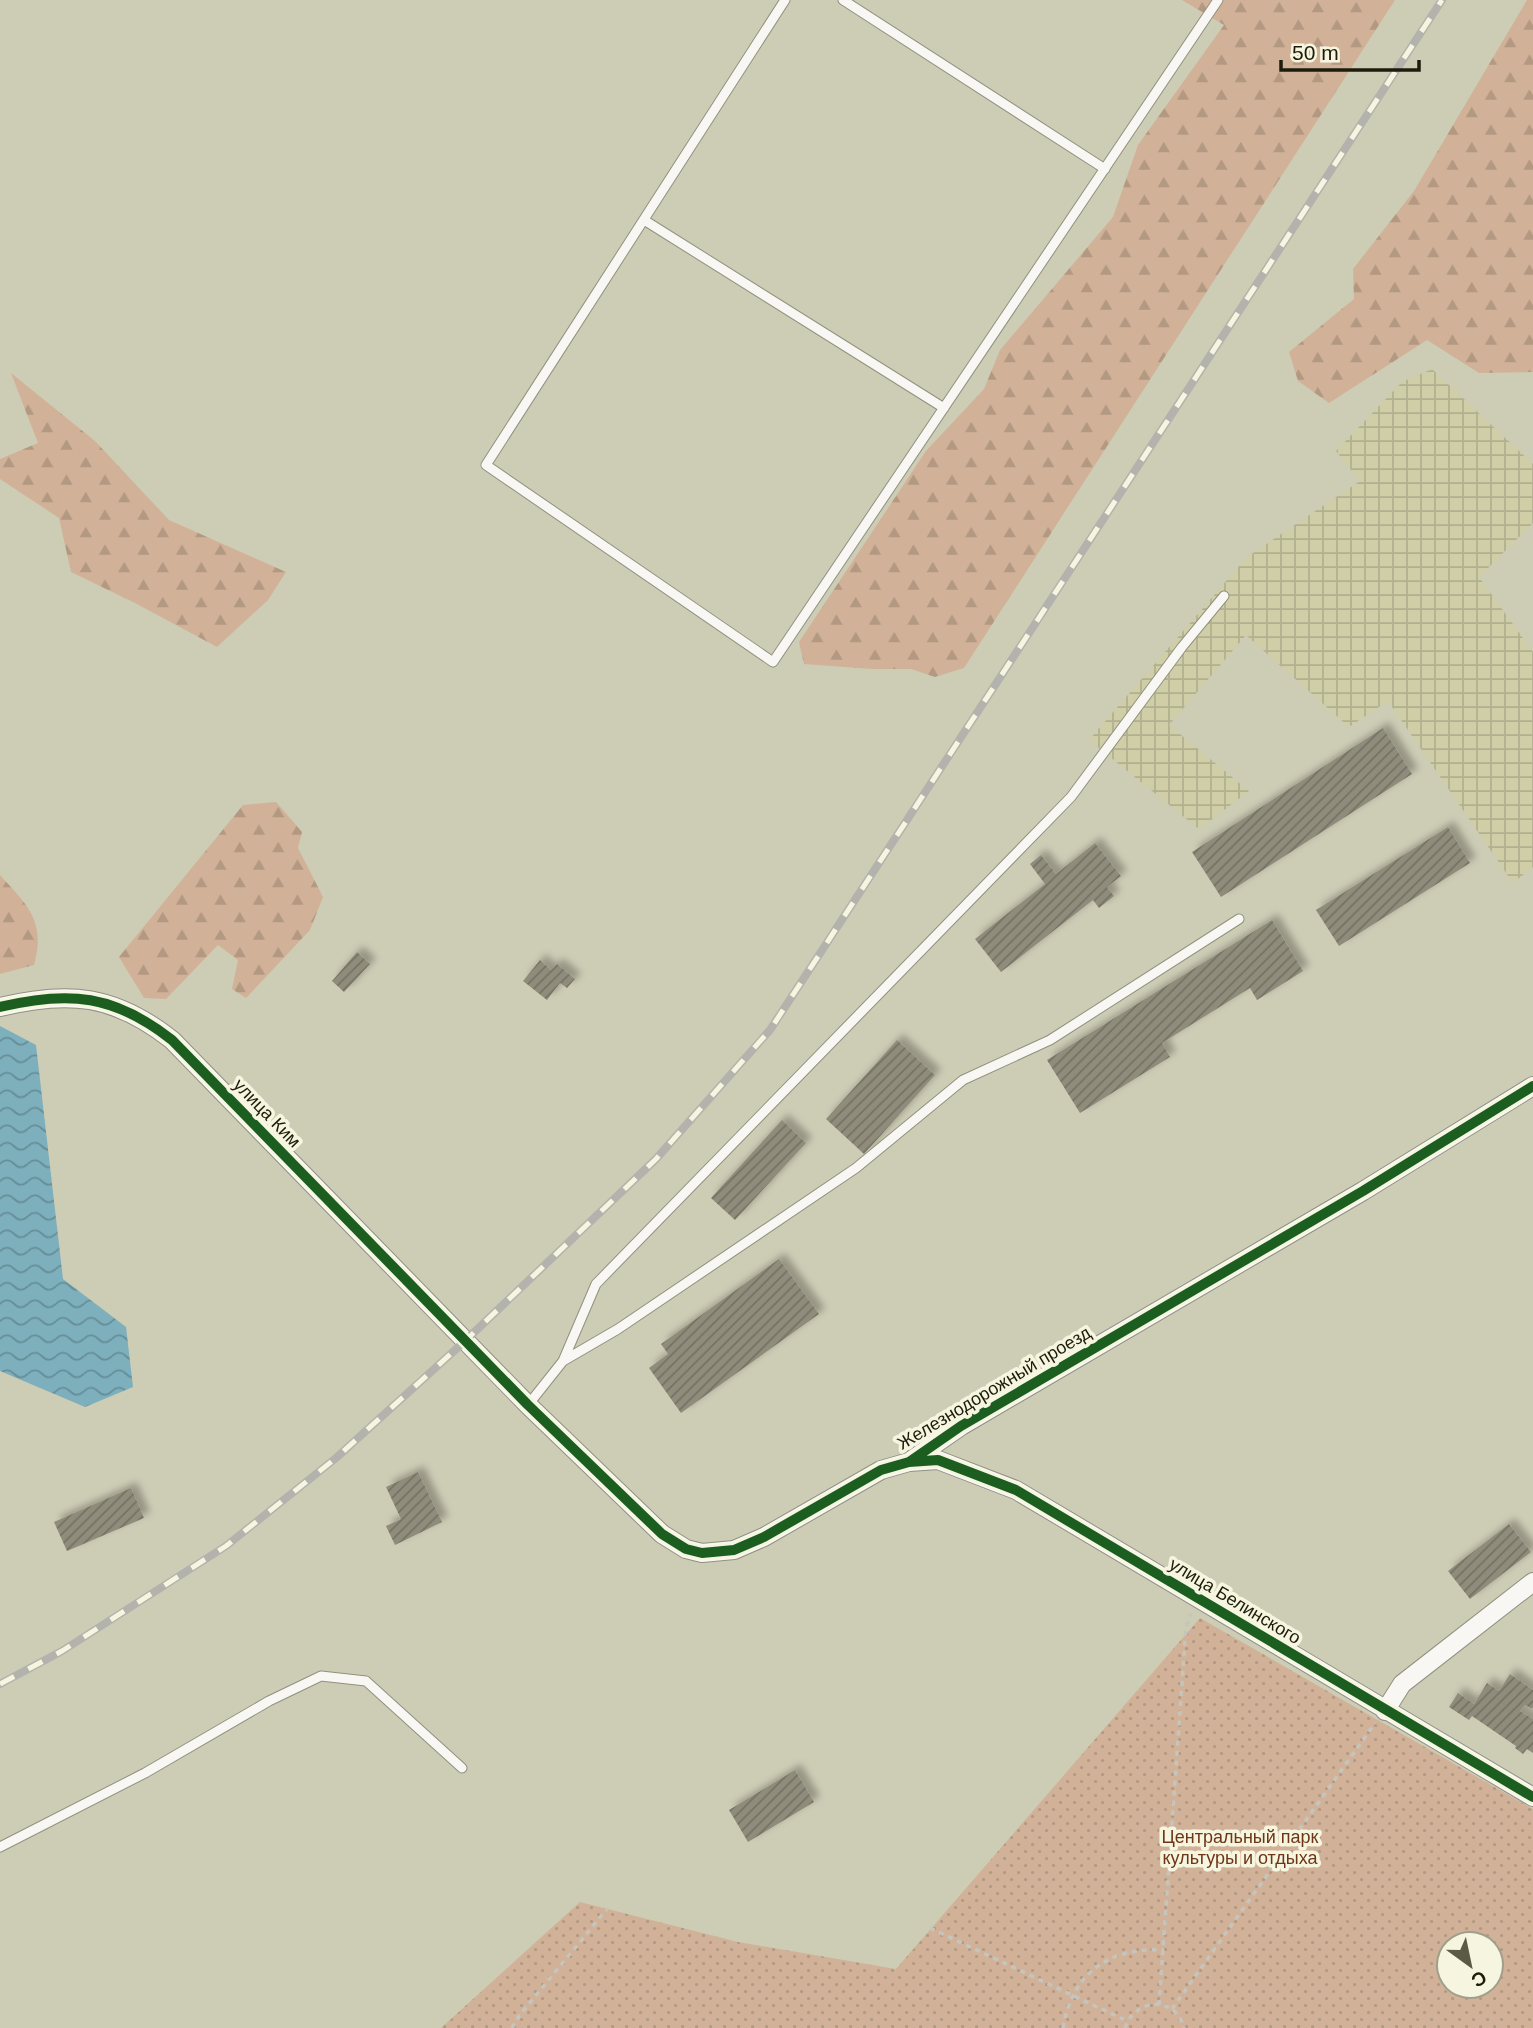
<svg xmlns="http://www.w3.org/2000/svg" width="1533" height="2028" font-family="Arial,sans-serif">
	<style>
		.industrial { fill: url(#industrial-grid) }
		.forest { fill: url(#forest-firs) }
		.park { fill: url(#park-dots); fill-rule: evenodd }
		.water { fill: url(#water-waves) }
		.building { fill: url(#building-hatch); filter: url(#shadow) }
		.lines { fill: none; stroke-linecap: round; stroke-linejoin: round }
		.service-casing { stroke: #91917f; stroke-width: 11 }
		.minor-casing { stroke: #91917f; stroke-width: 20 }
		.path { stroke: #c5c5be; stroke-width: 3.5; stroke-dasharray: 5 5; stroke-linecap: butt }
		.service { stroke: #f8f7f4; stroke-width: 9 }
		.minor { stroke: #f8f7f4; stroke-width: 18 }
		.rail-casing { stroke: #b3b2ad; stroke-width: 8 }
		.rail { stroke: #f6f6e0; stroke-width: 5; stroke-dasharray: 16; stroke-linecap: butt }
		.cycleway-casing { stroke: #f6f6e0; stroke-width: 15 }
		.cycleway { stroke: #1b5e20; stroke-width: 10 }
		.labels { text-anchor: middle; stroke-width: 7; stroke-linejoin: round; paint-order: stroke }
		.street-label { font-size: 18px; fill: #1d1c0c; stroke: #f6f6e0 }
		.park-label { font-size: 18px; fill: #6e3616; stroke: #f6f6e0 }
	</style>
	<defs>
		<pattern id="industrial-grid" width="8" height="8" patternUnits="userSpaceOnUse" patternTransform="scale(1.75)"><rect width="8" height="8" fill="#cfcea7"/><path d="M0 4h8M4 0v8" fill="none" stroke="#b1b08f"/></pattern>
		<pattern id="forest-firs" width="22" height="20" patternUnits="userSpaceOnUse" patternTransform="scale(1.75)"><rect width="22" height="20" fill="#d1b298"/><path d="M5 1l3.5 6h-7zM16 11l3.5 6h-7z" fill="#b39882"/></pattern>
		<pattern id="park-dots" width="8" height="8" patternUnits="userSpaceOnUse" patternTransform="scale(1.75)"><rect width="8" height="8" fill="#d1b298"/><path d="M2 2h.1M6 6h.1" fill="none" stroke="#b39882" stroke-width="1.8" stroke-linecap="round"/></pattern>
		<pattern id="water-waves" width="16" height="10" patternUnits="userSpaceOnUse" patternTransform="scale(1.75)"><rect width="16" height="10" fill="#7dafbd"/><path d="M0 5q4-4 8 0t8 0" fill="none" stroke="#668e98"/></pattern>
		<pattern id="building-hatch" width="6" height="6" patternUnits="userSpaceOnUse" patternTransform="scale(1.75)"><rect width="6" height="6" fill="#8f8c7b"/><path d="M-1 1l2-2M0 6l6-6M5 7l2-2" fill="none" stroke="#747263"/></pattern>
		<filter id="shadow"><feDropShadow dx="6" dy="-6" stdDeviation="3.5" flood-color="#0004"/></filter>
	</defs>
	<rect width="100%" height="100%" fill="#cdccb5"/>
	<path class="industrial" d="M1432,369L1533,464V523L1479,577L1533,652V867L1513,883L1388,701L1349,727L1246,635L1169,725L1249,791L1199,829L1089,740L1247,557L1360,481L1336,451L1402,382Z"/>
	<path class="forest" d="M1182,0H1395L964,668L935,677L911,669H872L804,664L799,642L926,451L984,389L1000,350L1113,217L1138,145L1224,25Z
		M1527,0H1533V372L1479,373L1427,340L1329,403L1298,381L1289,352L1354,299L1353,269L1414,191Z
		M11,373L95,441L169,520L286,572L268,600L217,647L135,603L71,572L59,518L0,479V459L38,443Z
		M276,802L302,832L298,848L323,897L310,930L246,998L232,989L238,960L218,945L166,999L144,998L119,957L243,805Z
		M0,875C28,906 46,921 34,965L0,974Z"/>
	<path class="park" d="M1200,1618L1533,1809V2028H441L580,1902L738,1942L896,1969ZM1449,1944H1491V1986H1449Z"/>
	<path class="water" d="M0,1026L36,1045L63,1279L126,1327L133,1387L85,1407L0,1371Z"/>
	<path class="building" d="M1383,728L1412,774L1221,897L1192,852Z
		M1448,827L1470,863L1339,946L1316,910Z
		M1095,843L1121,876L1107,887L1114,896L1099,908L1093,900L1001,972L975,939L1045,884L1030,864L1041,855L1056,874Z
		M1272,920L1303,971L1257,1000L1250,988L1162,1043L1170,1057L1080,1113L1047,1060Z
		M357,952L370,964L344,992L332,981Z
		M540,960L551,970L557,964L575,979L567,988L560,983L547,1000L523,981Z
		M897,1040L935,1075L864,1154L826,1119Z
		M782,1120L806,1143L735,1220L711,1198Z
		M779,1259L819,1314L681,1413L649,1368L668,1354L661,1344Z
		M418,1472L442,1522L395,1545L386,1526L401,1519L386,1487Z
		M131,1488L144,1518L67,1551L54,1522Z
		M1509,1524L1531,1552L1470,1599L1448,1571Z
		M1510,1674L1533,1690V1707L1532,1709L1525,1705L1520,1711L1533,1719V1753L1527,1749L1523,1754L1515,1748L1516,1746L1472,1716L1469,1720L1449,1707L1458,1693L1474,1704L1487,1683L1499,1691Z
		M795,1770L814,1802L748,1842L729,1810Z"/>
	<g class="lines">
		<g class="service-casing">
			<path id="service" d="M785,0L486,465L773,662L1218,0
				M843,0L1105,169
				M644,220L944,408
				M563,1361L618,1329L856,1168L963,1080L1050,1040L1239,919
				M528,1405L563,1361L596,1284L1071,797L1182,647L1224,596
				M0,1847L145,1773L269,1701L321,1676L366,1681L462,1768"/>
		</g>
		<g class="minor-casing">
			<path id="minor" d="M0,1007C69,990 115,995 172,1040L528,1405L662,1534L686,1549L702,1553L734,1550L764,1537L881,1470L909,1462L961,1426L1363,1191L1533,1086
				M909,1462L938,1460L1016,1490L1533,1797
				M1385,1711L1402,1684L1533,1582"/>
		</g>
		<path class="path" d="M930,1928L1127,2021
			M1159,2005L1186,1627L1191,1614
			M1172,2009L1375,1723
			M512,2028L519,2016L607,1909
			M1063,2028C1072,1973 1109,1947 1164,1950
			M1125,2028C1135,1998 1175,1995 1184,2028"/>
		<use href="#service" class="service"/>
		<use href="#minor" class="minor"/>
		<g class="rail-casing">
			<path id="rail" d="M0,1684L62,1651L226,1546L336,1458L465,1341L656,1159L770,1030L1442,0"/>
		</g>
		<use href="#rail" class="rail"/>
		<g class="cycleway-casing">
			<path id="cycleway" d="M0,1007C69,990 115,995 172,1040L528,1405L662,1534L686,1549L702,1553L734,1550L764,1537L881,1470L909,1462L961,1426L1363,1191L1533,1086
				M909,1462L938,1460L1016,1490L1533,1797"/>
		</g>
		<use href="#cycleway" class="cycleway"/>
	</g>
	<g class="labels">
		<g class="street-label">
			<text transform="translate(267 1113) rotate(46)" y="6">улица Ким</text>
			<text transform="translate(994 1388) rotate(-31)" y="6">Железнодорожный проезд</text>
			<text transform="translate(1235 1601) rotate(31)" y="6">улица Белинского</text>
		</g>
		<g class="park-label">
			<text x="1240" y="1843">Центральный парк<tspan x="1240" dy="21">культуры и отдыха</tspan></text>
		</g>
	</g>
	<g transform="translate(1470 1965) rotate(147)"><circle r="33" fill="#f6f6e0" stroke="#9f9f8b" stroke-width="2"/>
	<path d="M0-5L12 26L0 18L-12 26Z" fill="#5b5a47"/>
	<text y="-10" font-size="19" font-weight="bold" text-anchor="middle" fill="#1d1c0c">С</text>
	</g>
	<path d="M1281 60v10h138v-10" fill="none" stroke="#1d1c0c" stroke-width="3.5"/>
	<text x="1292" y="60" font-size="21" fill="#1d1c0c" stroke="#f6f6e0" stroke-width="5" paint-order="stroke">50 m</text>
</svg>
